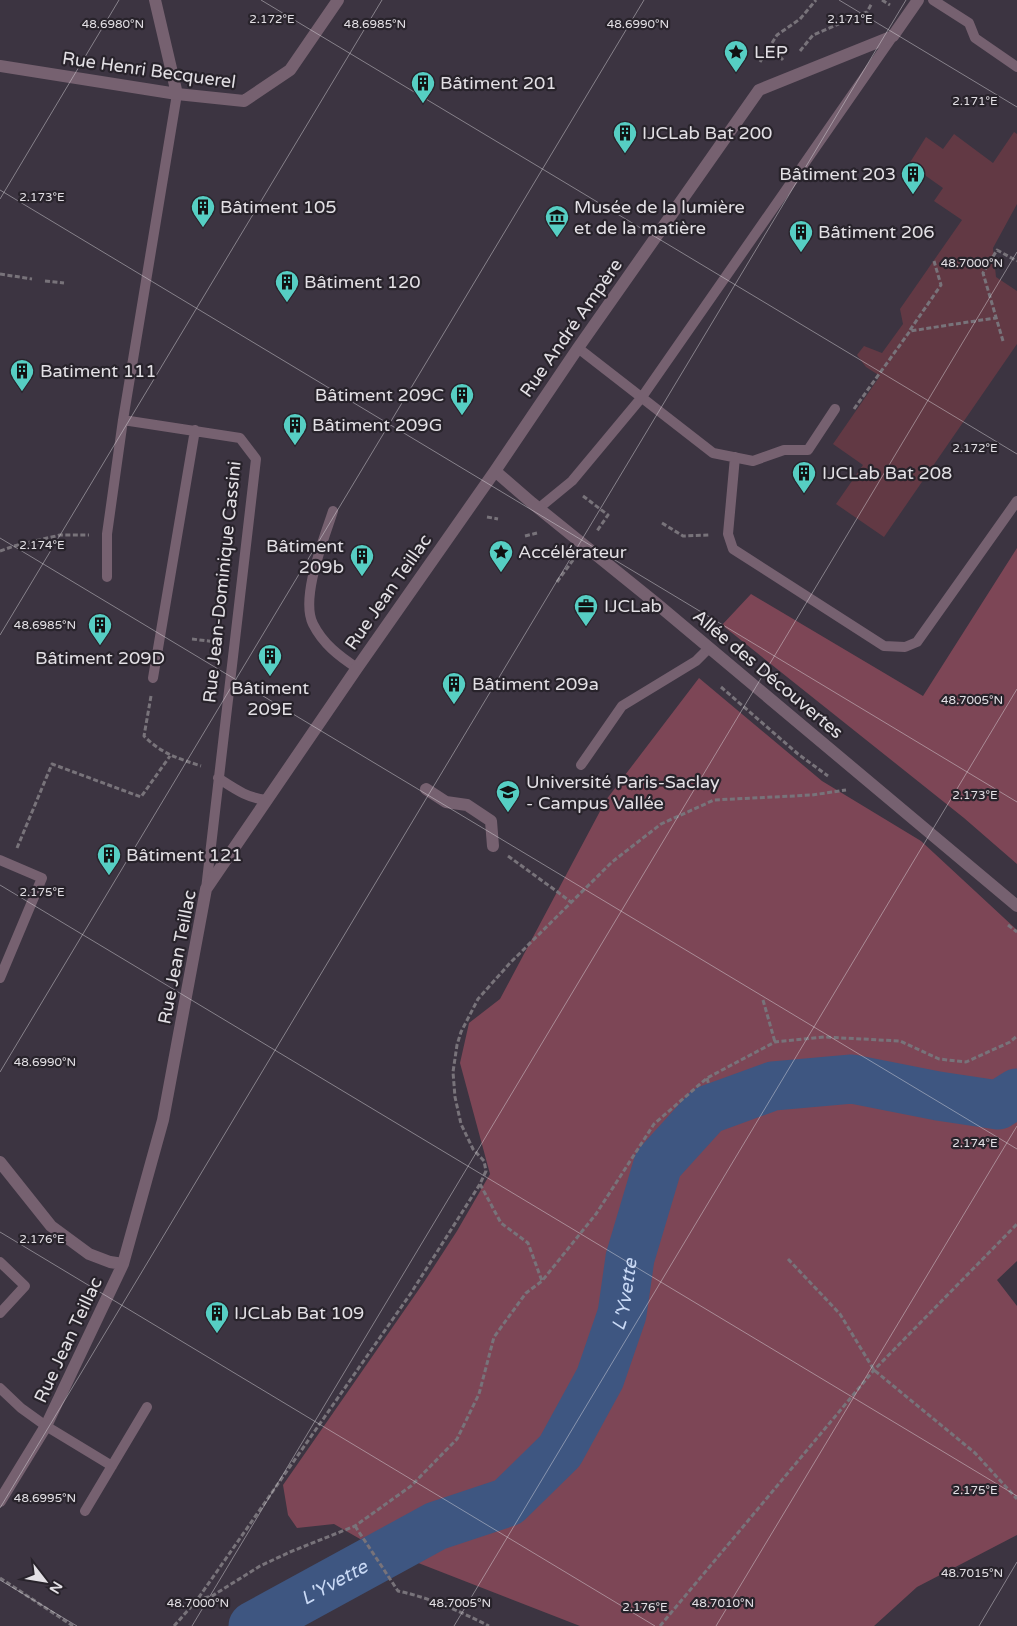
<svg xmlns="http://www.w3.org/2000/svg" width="1017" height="1626" font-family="'Varela Round',sans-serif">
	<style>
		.built { fill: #3c3441 }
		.green { fill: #623944 }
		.forest { fill: #7d4656 }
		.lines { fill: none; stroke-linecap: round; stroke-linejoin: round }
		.river { stroke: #3e5681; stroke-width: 49 }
		.path { stroke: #78737a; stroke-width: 3; stroke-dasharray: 5 2.5; stroke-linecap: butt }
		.service { stroke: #766170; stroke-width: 10 }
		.minor { stroke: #766170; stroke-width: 12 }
		.ticks { fill: none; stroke: #e3e0e5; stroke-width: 1; stroke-opacity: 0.45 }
		.labels { text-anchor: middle; stroke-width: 4.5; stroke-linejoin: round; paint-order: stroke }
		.poi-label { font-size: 18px; fill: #e3e0e5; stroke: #28232b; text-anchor: start }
		.street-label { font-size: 18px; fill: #e3e0e5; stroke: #28232b }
		.water-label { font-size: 19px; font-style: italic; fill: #c9d9f5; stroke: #28232b }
		.ticks-label { font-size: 12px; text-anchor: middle; fill: #e3e0e5; stroke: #28232b; stroke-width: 4.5; stroke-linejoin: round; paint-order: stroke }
	</style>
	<rect width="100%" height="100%" fill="#322d35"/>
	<path class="built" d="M0,0H1017V1626H0Z"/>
	<path class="green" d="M1014,132L1017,134V204L993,248L996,277L1017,291V344L884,537L836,504L863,465L833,444L880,376L866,367L857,355L864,346L882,353L903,324L900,309L962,220L934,201L943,188L909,164L926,137L943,149L954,134L993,163Z"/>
	<path class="forest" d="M1017,548V864L964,818L722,625L751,594L923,696Z
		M699,678L822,781L921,841L1017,930V1261L997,1280L1017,1306V1535L917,1587L874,1626H580L367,1543L334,1524L297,1528L288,1515L283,1485L424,1282L457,1231L490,1174L460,1063L469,1023L500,999L606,800Z"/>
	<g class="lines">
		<path class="river" id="s1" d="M253,1626L436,1526L508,1502L560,1451L600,1378L622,1314L630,1258L658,1164L707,1110L773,1086L852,1079L938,1096L998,1105L1017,1093"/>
		<path class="path" d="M882,0L890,5
			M770,46L783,60
			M800,51L813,35L867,12L872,3
			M760,62L777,35L800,19L816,0
			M0,274L32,279
			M45,281L64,283
			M910,330L941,285L934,261
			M1003,341L983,273L997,250L1017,261
			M854,409L910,331L995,318
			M583,496L608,515L597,531
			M487,517L498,519
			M662,523L683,536L710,535
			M525,536L537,533
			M0,551L14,546L60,535H89
			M557,582L573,560
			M192,639L216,642
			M721,687L798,754L828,776
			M151,696L144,736C162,754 177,758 201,766
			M17,848L52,764L141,797L170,756
			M508,856L559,893L572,903
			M1008,925L1017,932
			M763,1000L775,1042
			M707,1078L709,1085
			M480,1184L501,1223L528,1243L542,1281
			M788,1259L840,1314L874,1370L975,1453L1017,1499
			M355,1526L398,1591C431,1598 459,1611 489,1626
			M0,1578L73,1626
			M197,1600L212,1596L260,1566L290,1552L355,1526L411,1486L457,1439L479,1394L494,1337L526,1293L542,1281L596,1214L654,1124L707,1078L775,1042L824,1037L900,1041L939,1059L966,1062L1010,1042L1017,1036
			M174,1626L197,1600L411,1293L480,1184L486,1171L484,1161L473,1149L461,1124L455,1097L453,1072L457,1045L461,1032L478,999L510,963L612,862L661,824L714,800L812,795L846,790
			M660,1626L874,1370L1017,1224"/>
		<path class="service" d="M933,0L969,23L975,38L1017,67
			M578,348L713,453L753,461L784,450H808L835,409
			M123,420L240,438L256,459L206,889
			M735,457L728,534L733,549L884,646L905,647L917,642L1017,501
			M539,508L572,481L642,397L893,36
			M333,511C324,539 300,598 313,624C323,644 339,656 357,668
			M107,577V534L123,420L177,94
			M153,678L195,430
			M581,765L622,706L696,661L709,648
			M218,778C235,789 247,798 267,800
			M0,860L42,878L0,978
			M0,1262L25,1286L0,1313
			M0,1388L21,1408L46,1426L112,1466
			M85,1511L147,1407"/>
		<path class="minor" d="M155,0L177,94
			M0,66L177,94L244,101L290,70L338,0
			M495,471L532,503L657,604L1017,906
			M426,789L446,802L467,805L491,821L493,846
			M0,1162L51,1226L89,1254L110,1262L123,1264
			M0,1501L46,1426L123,1264L163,1120L206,889L357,668L495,471L578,348L759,90L893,36L918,0"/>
	</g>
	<path class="ticks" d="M261,0L1017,454M839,0L1017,107M0,190L1017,802M0,199L119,0M0,538L1017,1149M0,635L382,0M0,885L1017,1496M0,1072L644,0M0,1232L655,1626M0,1508L906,0M0,1580L77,1626M192,1626L1017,252M454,1626L1017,689M716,1626L1017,1126M979,1626L1017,1562"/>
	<defs>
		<g id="sight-pin" transform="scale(1.25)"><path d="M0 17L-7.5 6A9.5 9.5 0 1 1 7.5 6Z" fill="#56cec3" stroke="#28232b"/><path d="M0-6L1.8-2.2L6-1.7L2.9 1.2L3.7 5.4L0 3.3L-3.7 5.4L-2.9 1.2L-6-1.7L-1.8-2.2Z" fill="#111"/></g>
		<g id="building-pin" transform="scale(1.25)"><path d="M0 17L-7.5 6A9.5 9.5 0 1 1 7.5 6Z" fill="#56cec3" stroke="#28232b"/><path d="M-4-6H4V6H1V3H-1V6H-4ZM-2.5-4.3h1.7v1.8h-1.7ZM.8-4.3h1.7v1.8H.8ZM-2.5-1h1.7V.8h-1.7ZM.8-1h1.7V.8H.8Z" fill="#111"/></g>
		<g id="museum-pin" transform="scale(1.25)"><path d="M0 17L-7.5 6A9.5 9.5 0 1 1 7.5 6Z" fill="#56cec3" stroke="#28232b"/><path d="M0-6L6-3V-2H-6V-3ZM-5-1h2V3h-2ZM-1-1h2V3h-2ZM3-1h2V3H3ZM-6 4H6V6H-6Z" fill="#111"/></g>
		<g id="office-pin" transform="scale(1.25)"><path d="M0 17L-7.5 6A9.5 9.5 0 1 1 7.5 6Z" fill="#56cec3" stroke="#28232b"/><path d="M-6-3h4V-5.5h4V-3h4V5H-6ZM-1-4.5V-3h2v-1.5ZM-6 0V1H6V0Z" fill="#111"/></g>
		<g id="university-pin" transform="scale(1.25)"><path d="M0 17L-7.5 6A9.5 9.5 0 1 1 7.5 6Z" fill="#56cec3" stroke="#28232b"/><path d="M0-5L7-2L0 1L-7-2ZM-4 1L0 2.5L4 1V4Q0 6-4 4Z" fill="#111"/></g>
	</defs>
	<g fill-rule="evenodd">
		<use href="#sight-pin" x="736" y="52"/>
		<use href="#building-pin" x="423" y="83"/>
		<use href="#building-pin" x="625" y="133"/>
		<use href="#building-pin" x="913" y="174"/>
		<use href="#building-pin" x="203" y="207"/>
		<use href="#museum-pin" x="557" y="217"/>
		<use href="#building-pin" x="801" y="232"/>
		<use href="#building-pin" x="287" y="282"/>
		<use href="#building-pin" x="22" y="371"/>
		<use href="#building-pin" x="462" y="395"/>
		<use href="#building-pin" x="295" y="425"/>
		<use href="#building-pin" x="804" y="473"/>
		<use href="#sight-pin" x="501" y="552"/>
		<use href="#building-pin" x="362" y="556"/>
		<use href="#office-pin" x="586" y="606"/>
		<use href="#building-pin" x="100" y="625"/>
		<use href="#building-pin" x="270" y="656"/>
		<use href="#building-pin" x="454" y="684"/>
		<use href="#university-pin" x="508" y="792"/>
		<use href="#building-pin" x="109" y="855"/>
		<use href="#building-pin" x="217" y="1313"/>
	</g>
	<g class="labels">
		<g class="poi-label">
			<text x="754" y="58">LEP</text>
			<text x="440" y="89">Bâtiment 201</text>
			<text x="642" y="139">IJCLab Bat 200</text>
			<text x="896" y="180" text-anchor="end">Bâtiment 203</text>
			<text x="220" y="213">Bâtiment 105</text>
			<text x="574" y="213">Musée de la lumière<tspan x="574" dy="21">et de la matière</tspan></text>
			<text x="818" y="238">Bâtiment 206</text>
			<text x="304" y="288">Bâtiment 120</text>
			<text x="40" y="377">Batiment 111</text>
			<text x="444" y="401" text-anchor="end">Bâtiment 209C</text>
			<text x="312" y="431">Bâtiment 209G</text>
			<text x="822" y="479">IJCLab Bat 208</text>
			<text x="344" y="552" text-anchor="end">Bâtiment<tspan x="344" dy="21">209b</tspan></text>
			<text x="518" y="558">Accélérateur</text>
			<text x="604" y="612">IJCLab</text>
			<text x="100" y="664" text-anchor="middle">Bâtiment 209D</text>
			<text x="472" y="690">Bâtiment 209a</text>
			<text x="270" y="694" text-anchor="middle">Bâtiment<tspan x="270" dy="21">209E</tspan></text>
			<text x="526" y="788">Université Paris-Saclay<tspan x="526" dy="21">- Campus Vallée</tspan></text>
			<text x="126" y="861">Bâtiment 121</text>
			<text x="234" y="1319">IJCLab Bat 109</text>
		</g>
		<g class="street-label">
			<text transform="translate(149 70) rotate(8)" y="6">Rue Henri Becquerel</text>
			<text transform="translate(571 328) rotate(-55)" y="6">Rue André Ampère</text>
			<text transform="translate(222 582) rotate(-84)" y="6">Rue Jean-Dominique Cassini</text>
			<text transform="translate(388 592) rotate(-55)" y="6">Rue Jean Teillac</text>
			<text transform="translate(768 674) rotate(40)" y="6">Allée des Découvertes</text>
			<text transform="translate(177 957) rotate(-79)" y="6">Rue Jean Teillac</text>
			<text transform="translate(68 1340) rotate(-65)" y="6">Rue Jean Teillac</text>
		</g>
		<g class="water-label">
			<text dy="7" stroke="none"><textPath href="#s1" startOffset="528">L'Yvette</textPath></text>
			<text dy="7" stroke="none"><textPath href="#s1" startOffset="92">L'Yvette</textPath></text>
		</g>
	</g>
	<g class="ticks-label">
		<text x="272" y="23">2.172°E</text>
		<text x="850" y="23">2.171°E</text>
		<text x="113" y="28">48.6980°N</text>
		<text x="375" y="28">48.6985°N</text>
		<text x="638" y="28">48.6990°N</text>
		<text x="975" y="105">2.171°E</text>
		<text x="42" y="201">2.173°E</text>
		<text x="972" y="267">48.7000°N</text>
		<text x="975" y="452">2.172°E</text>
		<text x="42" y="549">2.174°E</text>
		<text x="45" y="629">48.6985°N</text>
		<text x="972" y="704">48.7005°N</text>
		<text x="975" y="799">2.173°E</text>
		<text x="42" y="896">2.175°E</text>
		<text x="45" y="1066">48.6990°N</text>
		<text x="975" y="1147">2.174°E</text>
		<text x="42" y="1243">2.176°E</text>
		<text x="975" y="1494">2.175°E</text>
		<text x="45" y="1502">48.6995°N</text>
		<text x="972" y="1577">48.7015°N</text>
		<text x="198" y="1607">48.7000°N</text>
		<text x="460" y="1607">48.7005°N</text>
		<text x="723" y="1607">48.7010°N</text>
		<text x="645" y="1611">2.176°E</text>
	</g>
	<g transform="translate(45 1581) rotate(121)" stroke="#28232b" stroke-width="4" paint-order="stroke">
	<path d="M0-4L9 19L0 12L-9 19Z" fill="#e3e0e5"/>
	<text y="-8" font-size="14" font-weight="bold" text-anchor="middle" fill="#e3e0e5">N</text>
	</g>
</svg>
